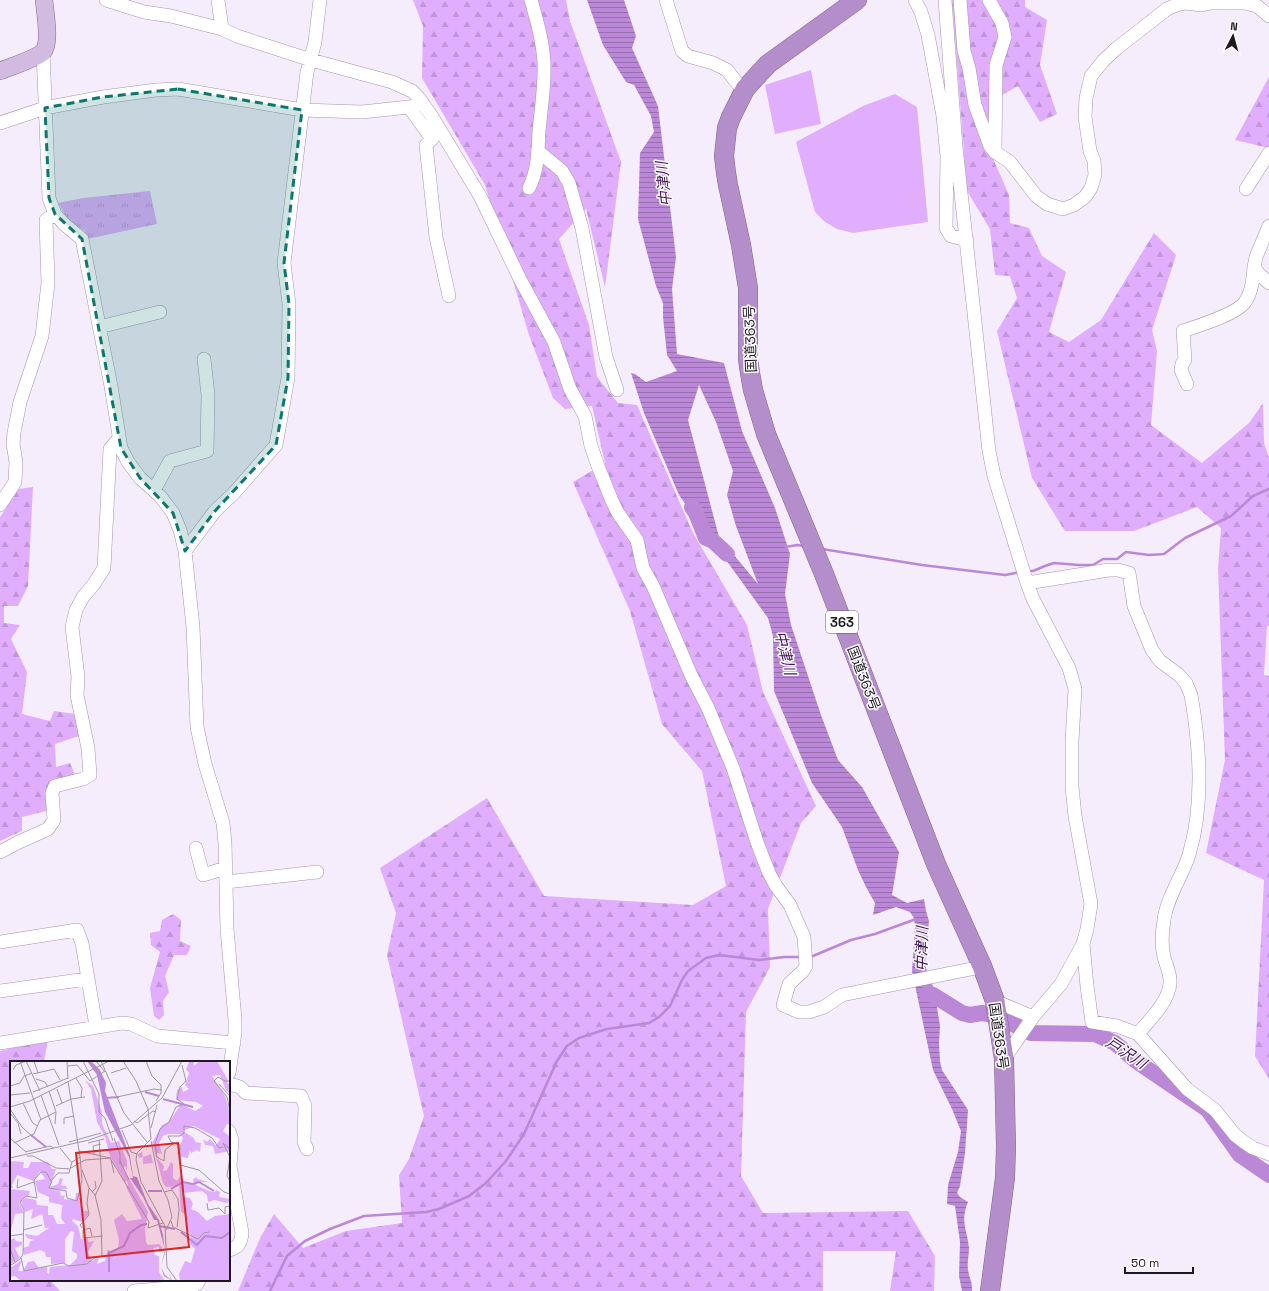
<svg xmlns="http://www.w3.org/2000/svg" width="1269" height="1291" font-family="'Space Grotesk','Noto Sans JP',sans-serif">
	<style>
		.grass { fill: url(#grass-tufts) }
		.forest { fill: url(#forest-firs) }
		.pitch { fill: #e0aefd }
		.water { fill: url(#water-rules); fill-rule: evenodd }
		.lines { fill: none; stroke-linecap: round; stroke-linejoin: round }
		.stream { stroke: #ba88d7; stroke-width: 2.5 }
		.river { stroke: #ba88d7; stroke-width: 16 }
		.minor-casing { stroke: #a495ad; stroke-width: 14 }
		.major-casing { stroke: #806490; stroke-width: 18 }
		.highway-casing { stroke: #806490; stroke-width: 20 }
		.minor { stroke: #fff; stroke-width: 13 }
		.major { stroke: #d2bbe0; stroke-width: 17 }
		.highway { stroke: #b48dcb; stroke-width: 19 }
		.marked { fill: #0f766e; fill-opacity: 0.2; stroke: #0f766e; stroke-width: 3; stroke-dasharray: 8 5; stroke-linejoin: round }
		.labels { text-anchor: middle; stroke-width: 3; stroke-linejoin: round; paint-order: stroke }
		.shield { fill: #fefefe; stroke: #615d63; stroke-width: 1 }
		.shield-label { font-size: 13px; font-weight: bold; fill: #1e1821 }
		.street-label { font-size: 14px; fill: #1e1821; stroke: #fefefe }
		.water-label { font-size: 15px; font-style: italic; fill: #400f57; stroke: #fefefe }
		.inset-river { fill: none; stroke: #ba88d7; stroke-width: 2 }
		.inset-road { fill: none; stroke: #a098a4; stroke-width: 1 }
		.view { fill: #d62828; fill-opacity: 0.15; stroke: #d62828; stroke-width: 2 }
		.inset-edge { fill: none; stroke: #1e1821; stroke-width: 2 }
	</style>
	<defs>
		<pattern id="grass-tufts" width="24" height="20" patternUnits="userSpaceOnUse"><rect width="24" height="20" fill="#e0aefd"/><path d="M3 7l-1-3M5 7V3M7 7l1-3M15 17l-1-3M17 17v-4M19 17l1-3" fill="none" stroke="#c095d9"/></pattern>
		<pattern id="forest-firs" width="22" height="20" patternUnits="userSpaceOnUse"><rect width="22" height="20" fill="#e0aefd"/><path d="M5 1l3.5 6h-7zM16 11l3.5 6h-7z" fill="#c095d9"/></pattern>
		<pattern id="water-rules" width="6" height="5" patternUnits="userSpaceOnUse"><rect width="6" height="5" fill="#ba88d7"/><path d="M0 2.5h6" fill="none" stroke="#976eae"/></pattern>
	</defs>
	<rect width="100%" height="100%" fill="#f6edfc"/>
	<path class="grass" d="M150,191L157,224L87,239L85,231L69,221L58,203L83,198Z"/>
	<path class="forest" d="M413,0H566L570,21L621,162L605,287L586,209L559,239L589,325L597,377L618,403L637,405L693,533L747,625L763,692L816,806L801,823L768,909L770,967L746,1012L741,1176L763,1213L908,1211L935,1256L934,1291H890L896,1251H823V1291H238L260,1238L274,1214L303,1248L346,1231L402,1223L399,1175L409,1159L424,1116L387,955L396,913L380,868L487,798L544,896L693,905L726,886L702,771L662,724L630,611L573,482L605,463L592,406L565,409L553,398L529,335L485,185L422,78L423,26Z
		M952,0H1025V7L1047,20L1040,65L1057,114L1040,122L1018,86L993,100L994,161L1009,195L1010,223L1029,228L1042,256L1066,272L1049,332L1069,342L1101,320L1154,233L1176,255L1152,330L1157,351L1151,425L1202,463L1249,423L1263,403L1264,443L1269,458V626H1267L1264,675L1269,676V1079L1255,1056L1264,880L1206,853L1225,760L1218,569L1221,528L1197,507L1134,531H1065L1032,478L997,331L1017,298L1010,276L995,275L990,229L967,191Z
		M1269,77V148L1235,140Z
		M33,487L28,586L18,606H4V623L20,625L11,639L27,672L22,714L50,721L54,711L75,714L79,736L55,744L56,767L70,763L75,775L47,791L46,811L22,817V831L0,841V517L19,489Z
		M173,914L181,920L180,941L191,946L187,955H174L165,976L169,992L163,1001L164,1015L159,1020L154,1016L150,988L160,952L151,945L150,933L160,931L162,920Z
		M48,1039L44,1062H11V1280H50L60,1291H0V1051Z"/>
	<path class="pitch" d="M811,70L821,124L775,134L765,85Z
		M895,94L917,107L928,222L853,233L837,229L825,222L815,212L796,142L863,106Z"/>
	<path class="water" d="M587,0H624L636,36L632,48L658,106L676,257L672,289L677,354L724,363L742,431L775,508L790,554L785,594L791,625L821,715L838,760L862,787L899,852L892,895L907,903L924,899L926,911L929,921L925,965L934,989L940,1026L939,1043L940,1061L942,1070L968,1110L965,1153L960,1186L957,1193L960,1197L968,1202C960,1221 967,1229 969,1248C969,1255 967,1262 968,1270C969,1277 973,1284 972,1291H962L959,1276L960,1242L955,1206L947,1204L948,1185L958,1152L961,1131L952,1109L933,1070L912,971L915,927L914,918L910,912L896,907L873,915L875,903L866,887L858,870L842,827L812,783L774,691L773,636L768,618L679,495L644,413L631,373L635,374L646,382L677,371L667,355L663,317V303L656,286L638,219L640,153L654,132L651,116L634,85L626,82L603,45ZM699,385L716,422L733,471L727,495L736,526L758,584L719,537L688,420Z"/>
	<g class="lines">
		<path class="stream" d="M786,547L797,545L805,546
			M822,549L922,565L1005,575L1020,572
			M1027,571H1033L1045,566L1054,563L1079,565H1093L1103,559H1117L1126,552L1149,555L1164,554L1185,538L1231,516L1253,496L1269,489
			M810,956H813L851,940L875,934L916,919
			M270,1291L287,1256L305,1241L330,1229L364,1216L426,1212L439,1209L469,1196L486,1183L506,1161L524,1134L557,1061L567,1046L579,1038L607,1029L649,1023L659,1017L670,1006L682,980L688,971L706,958L719,955L759,960L784,957H801"/>
		<path class="river" d="M692,507L696,513L706,538L713,541L727,554
			M927,994L933,995L962,1013L970,1015L982,1013L994,1015L1031,1033L1095,1034L1115,1043L1136,1061L1208,1110L1240,1155L1269,1175"/>
		<g class="minor-casing">
			<path id="minor" d="M106,0L144,12L171,16L222,29L237,36L311,60L392,82L412,91L418,97L431,115L480,196L520,279L554,342L570,389L585,416L591,446L598,466L612,501L618,513L637,540L643,568L653,586L691,675L708,708L733,768L758,845L769,873L776,886L790,905L804,937L806,966L803,971L789,984L783,1005L799,1012H809L824,1007L842,995L971,969L982,966
				M218,0L222,29
				M666,0L682,51L688,56L713,63L727,70L737,83L745,89
				M915,0L921,12L928,35L943,116L947,156L946,228L951,236L967,240
				M945,0L956,147L989,451L994,476L1027,583L1033,599L1069,668L1075,689L1072,741V787L1075,816L1091,904L1087,929L1083,944L1061,984L1033,1017L1004,1059
				M960,0L964,51L969,68L975,105L990,146L995,152L1010,162L1036,196L1047,204L1063,209L1074,205L1085,197L1091,188L1095,175L1094,161L1090,151L1085,117L1086,98L1091,76L1103,61L1117,48L1167,9L1176,5L1186,3L1201,5L1211,3H1244L1257,6L1269,16
				M989,0L1002,23L1005,37L996,65L995,152
				M43,51L49,198L55,214L64,224L82,239L111,386L121,448L128,462L140,478L160,496L173,513L180,530L185,551L193,627L197,727L205,764L223,823L225,843L227,929L235,1020V1033L229,1073
				M409,107L432,139L426,145L436,237L449,296
				M0,123L45,108L103,97L156,90L178,89L302,110L362,112L409,107L414,106L422,102
				M538,151L562,171L569,183L582,228L606,357L617,390
				M529,188C538,171 538,150 539,131C541,109 545,86 544,63C543,42 537,21 531,0
				M1246,189L1269,153
				M1269,226L1256,257L1254,267L1259,274L1269,283
				M99,327L160,312
				M1187,384L1181,370L1182,364L1185,360L1183,331C1198,326 1237,314 1245,302C1252,292 1253,279 1254,267
				M154,490L170,461L207,451L208,395L204,359
				M0,505L15,482L16,462L13,444L14,433L20,402L42,336L48,283L46,220L55,214
				M185,551L215,511L234,493L276,445L288,378L289,304L284,263L307,72L315,42L320,0
				M1027,583L1109,570H1118L1129,573L1134,606L1152,650L1160,661L1179,675L1186,683L1191,695C1200,746 1204,805 1189,855C1182,877 1167,897 1164,920C1162,932 1161,945 1164,957C1166,965 1171,974 1170,983C1169,1002 1149,1020 1138,1034
				M196,848L203,875L226,868
				M0,852L19,842L48,829L54,820L52,793L55,786L83,779L90,775L88,748L77,695L78,677L72,627L76,610L83,597L94,584L104,568L110,449L119,438
				M226,882L317,872
				M0,942L77,930L82,943L96,1026
				M1083,944L1087,986L1092,1022L1117,1026L1138,1034L1187,1089L1215,1110L1235,1135L1244,1142L1253,1148L1269,1154
				M0,991L87,979
				M995,1001L1033,1017
				M0,1043L122,1023L131,1024L157,1036L234,1043
				M229,1084L240,1087L246,1093L301,1096L305,1106L304,1142L307,1149
				M229,1131L232,1140L230,1166L242,1233C241,1243 239,1247 229,1250
				M134,1291L193,1286L197,1284L199,1280"/>
		</g>
		<g class="major-casing">
			<path id="major" d="M0,71C10,67 35,59 43,52C51,43 45,12 44,0"/>
		</g>
		<g class="highway-casing">
			<path id="highway" d="M857,0L768,64L745,89L731,117L727,128L724,156L726,173L728,185L741,245L748,288V359L750,373L753,390L766,434L824,574L936,864L982,966L995,1001L1004,1059L1006,1147L1005,1178L990,1291"/>
		</g>
		<use href="#minor" class="minor"/>
		<use href="#major" class="major"/>
		<use href="#highway" class="highway"/>
	</g>
	<path class="marked" d="M178,89L302,110L284,263L289,304L288,378L276,445L215,511L185,551L173,513L140,478L121,448L82,239L55,214L49,198L45,108L103,97Z"/>
	<g class="labels">
		<rect class="shield" x="826" y="611" width="32" height="22" rx="3"/>
		<g class="shield-label">
			<text x="842" y="627">363</text>
		</g>
		<g class="street-label">
			<text transform="translate(750 339) rotate(-92)" y="5">国道363号</text>
			<text transform="translate(864 678) rotate(69)" y="5">国道363号</text>
			<text transform="translate(999 1036) rotate(82)" y="5">国道363号</text>
		</g>
		<g class="water-label">
			<text transform="translate(664 184) rotate(-96)" y="5">中津川</text>
			<text transform="translate(785 653) rotate(76)" y="5">中津川</text>
			<text transform="translate(922 949) rotate(-89)" y="5">中津川</text>
			<text transform="translate(1126 1053) rotate(33)" y="5">戸沢川</text>
		</g>
	</g>
	<g transform="translate(10 1061)">
		<rect width="220" height="220" fill="#f6edfc"/>
		<path d="M184,0V5L190,0H207L218,19L217,22L220,23V32L216,29L210,14L202,15L215,35L220,52V63H217L213,70L220,76V90L205,93L203,85L195,84L193,78L197,81L200,78L206,85L210,78L184,65L173,70L184,77L185,81L191,82L190,91L187,89L181,92L180,89L178,97L171,96L167,93L173,77L170,73H158L153,75L149,82L152,93L147,92V97L154,105L153,110L157,109L161,101L163,103V117L167,120L171,114L173,120L179,123L184,122L183,118L187,116V118L198,121H187L186,124L199,130L205,131L206,129L210,131L209,136L220,138L218,142L204,139L198,141L197,134L192,130L173,132L174,136L180,137L183,143L181,148L188,151L197,160L205,155L220,153V220H170L169,213L175,200L181,202L185,188L180,183L181,174L176,167L175,153L171,151L169,125L156,126L153,122L142,82L152,64L159,61L171,43L185,50L193,45L186,41L166,39L167,29L172,26L173,31L179,28L175,24L179,12L176,8L179,1ZM75,19L83,25L92,51V63L101,82L109,80L117,100V110L115,105L113,107L138,151L135,168L136,181L138,184L149,183L152,186V191H149V186L143,187L145,194L149,195V211L155,220H11L5,215L0,216V207L12,199L8,210H13L18,201L24,200L29,207L37,206V212L39,213L40,206L60,204L67,197V193L62,190L64,171L61,170L55,178V202L41,203V196H36L35,191L30,189L14,194L13,187L19,185L20,180L25,179L17,177L15,173L27,175L39,167H35L32,153L21,158L23,148L15,151L11,140L16,137L26,139L27,144L38,145V154H43L47,163H55L51,157L53,138L65,139L66,132H69V137L72,131L71,143L73,150H78V154L72,161L63,158L62,160L68,165L71,178L78,176V181L84,180L78,191L82,200L89,196L87,203L95,200L98,188L101,191L108,188L109,179L104,159L112,153L117,160L132,158L116,126L118,125L117,120L115,121L100,95L95,76L87,61L81,28ZM0,100L14,101L13,107H18L21,101H38L42,108H46L40,126L48,123L50,117L53,118L51,124L56,125L57,128L43,129L50,130L51,135L55,134L52,144L39,141V136L28,131L25,120L35,118L30,110L24,120L7,114L2,124L3,127H0ZM0,128L20,130L19,134L9,141L14,152L5,153L1,169ZM4,177L6,180L12,181V184L5,187L10,197L0,204V179Z" fill="#e0aefd"/>
		<path d="M132,91L133,96L141,93L143,102L133,103V96L129,97L128,93Z" fill="#e0aefd"/>
		<path d="M77,0H81L90,9L96,22L95,30L120,95L123,115L127,116L138,143L149,159L153,174L155,192L151,206L155,214L161,219L159,212L162,220L154,215L151,206L155,189L147,159H144L133,136L120,117H123L119,96L95,51L87,14Z" fill="#ba88d7"/>
		<path class="inset-river" d="M135,31L149,35M95,37L109,36M153,38L183,46M21,74L36,86M161,128L173,121L183,123L189,121L204,130M138,130H152M149,165L165,168M171,171L187,184L195,175L212,177L220,171M99,211V192L114,185L120,172L131,164L137,163"/>
		<path class="inset-road" d="M10,0L31,59M16,0L30,30M24,0L28,12M57,0L58,18M73,0L89,33V51L95,57L103,80M86,0L95,11M91,0L114,52L137,81M113,0L126,20L138,48L141,78L127,92L126,99L131,121L155,165L157,206L167,220M136,0L142,15L151,24V32L146,40M58,5L67,4L80,20L95,10M3,9L6,4L16,0M101,12L116,7M23,13L44,8L50,19M66,17L72,27L71,37M26,18L35,21L38,26M220,20H215L208,16L204,20L217,36L220,50M209,23L220,35M0,25L10,22L14,15L22,12M47,28L52,42M23,31L58,17M0,34L20,32M31,34L49,84M107,36L144,28L152,29M61,38L75,36M13,42L22,61L27,65M46,45L61,38M0,46L20,40L99,0M0,48L12,66L22,75M1,53L8,62L11,73M124,60L127,62L143,50L146,51M45,63L46,51M54,63V57L64,55M141,67L147,44M112,69L121,91L127,93M0,77L16,91M104,77L110,93V103M141,80L149,120L158,139L162,156L156,169M59,81L91,72M4,82L24,73L30,59L46,51L39,30M78,82L94,78M213,86L209,87L202,77L185,67L174,65V72L170,75H158L161,81L170,84V104L189,109L214,131L220,133M50,87L62,102M220,88L213,82L220,96M69,90L100,97L139,161L138,167L153,162M15,91L40,85L44,87M84,93L83,85L91,83M17,95H23L46,107L60,108M147,96L145,83L150,68L159,61L166,46L174,43L167,38L170,26L176,20L172,4M147,96L154,100L155,89L164,82M220,96L217,115L220,120M0,97L79,79L121,64L152,37L172,0M101,99L104,112M110,100L119,119M61,107L75,99L101,97M72,109L79,127L77,142L79,154L70,164L72,167M8,118L7,127L24,121M42,120L39,127L56,130L57,137L67,140L72,119L70,96M82,131L86,127L85,120M154,131L162,129L168,138L169,149L167,166M85,135L92,120L89,79M197,142L198,149L209,147L215,153V146L220,145M161,160L163,166L188,178L194,172L199,171M13,169L32,164M0,175L13,173M82,175L80,167L73,169V177L93,175M0,188L5,201M11,197L14,210L53,202L59,205L77,203L84,197L92,195L91,159L85,134L79,127M0,205L10,198L13,193L14,149L10,141L16,135L27,137L24,119L31,111H36L41,120L48,112H59L62,101L70,96L58,20"/>
		<path class="view" d="M168,82L179,186L77,197L66,92Z"/>
		<rect width="220" height="220" class="inset-edge"/>
	</g>
	<g transform="translate(1233 36) rotate(6)" stroke="#fefefe" stroke-width="3" paint-order="stroke">
	<path d="M0-3L7 15L0 10L-7 15Z" fill="#1e1821"/>
	<text y="-6" font-size="11" font-weight="bold" text-anchor="middle" fill="#1e1821">N</text>
	</g>
	<path d="M1125 1267v6h68v-6" fill="none" stroke="#1e1821" stroke-width="2"/>
	<text x="1131" y="1267" font-size="12" fill="#1e1821" stroke="#fefefe" stroke-width="3" paint-order="stroke">50 m</text>
</svg>
